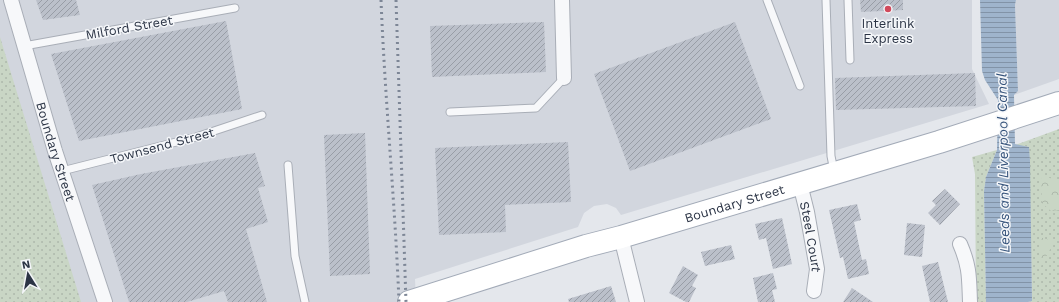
<svg xmlns="http://www.w3.org/2000/svg" width="1059" height="302" font-family="'Work Sans',sans-serif">
	<style>
		.built { fill: #d2d6de }
		.grass { fill: url(#grass-dots) }
		.forest { fill: url(#forest-crowns) }
		.water { fill: url(#water-rules) }
		.building { fill: url(#building-hatch) }
		.lines { fill: none; stroke-linecap: round; stroke-linejoin: round }
		.lane-casing { stroke: #a9aeb7; stroke-width: 9 }
		.street-casing { stroke: #a9aeb7; stroke-width: 16 }
		.primary-casing { stroke: #a3abb8; stroke-width: 24 }
		.lane { stroke: #f7f8fa; stroke-width: 7 }
		.street { stroke: #f7f8fa; stroke-width: 14 }
		.primary { stroke: #fff; stroke-width: 22 }
		.rail { stroke: #7d8696; stroke-width: 3; stroke-dasharray: 2 4; stroke-linecap: butt }
		.poi-dot { fill: #d1495b; stroke: #f4f6f9; stroke-width: 1.5 }
		.labels { text-anchor: middle; stroke-width: 3; stroke-linejoin: round; paint-order: stroke }
		.poi-label { font-size: 13px; fill: #2b3445; stroke: #f4f6f9 }
		.street-label { font-size: 13px; fill: #2b3445; stroke: #f4f6f9 }
		.water-label { font-size: 14px; font-style: italic; fill: #34527a; stroke: #f4f6f9 }
	</style>
	<defs>
		<pattern id="grass-dots" width="8" height="8" patternUnits="userSpaceOnUse"><rect width="8" height="8" fill="#c9d6c5"/><path d="M2 2h.1M6 6h.1" fill="none" stroke="#adb8ab" stroke-width="1.8" stroke-linecap="round"/></pattern>
		<pattern id="forest-crowns" width="20" height="18" patternUnits="userSpaceOnUse"><rect width="20" height="18" fill="#c9d6c5"/><path d="M2 6a3 3 0 1 1 6 0M12 15a3 3 0 1 1 6 0" fill="none" stroke="#adb8ab"/></pattern>
		<pattern id="water-rules" width="6" height="5" patternUnits="userSpaceOnUse"><rect width="6" height="5" fill="#9fb4cc"/><path d="M0 2.5h6" fill="none" stroke="#8293a7"/></pattern>
		<pattern id="building-hatch" width="6" height="6" patternUnits="userSpaceOnUse"><rect width="6" height="6" fill="#bbc0ca"/><path d="M-1 1l2-2M0 6l6-6M5 7l2-2" fill="none" stroke="#989da6"/></pattern>
	</defs>
	<rect width="100%" height="100%" fill="#e4e7ec"/>
	<path class="built" d="M0,0H972V69L989,104L621,215L616,208L607,204L594,206L584,213L578,227L415,279L416,302H0Z
		M1016,0H1059V79L1014,95L1018,91L1015,5Z"/>
	<path class="grass" d="M0,37L81,302H0Z
		M1059,129V302H1028L1032,301L1029,147L1015,145Z
		M997,150L986,177L984,191L986,302H976L975,174L972,157Z"/>
	<path class="forest" d="M1041,176L1054,179L1059,184V210L1051,211L1042,203Z
		M1040,237L1054,242L1040,268L1039,238Z"/>
	<path class="water" d="M980,0H1016L1015,5L1018,91L1014,95L1015,144L1029,147L1030,161L1032,301L1028,302H986L984,191L986,177L997,150L998,100L985,80L982,71Z"/>
	<path class="building" d="M36,0H76L80,15L43,20Z
		M860,0H903V10L861,12Z
		M226,21L242,109L79,141L51,54Z
		M544,22L546,72L432,77L430,26Z
		M735,22L771,119L630,171L594,74Z
		M975,73L976,106L836,110L835,78Z
		M365,133L370,274L330,276L324,135Z
		M568,142L571,202L505,205L506,232L439,235L435,148Z
		M255,153L265,186L258,188L268,222L246,229L267,302H228L224,291L187,302H129L92,185L141,174Z
		M945,189L960,204L940,225L928,213L936,205L932,201Z
		M857,204L861,220L854,222L862,260L866,259L869,274L848,279L843,257L840,258L829,210Z
		M782,218L792,264L773,269L766,238L759,240L755,224Z
		M907,223L925,225L922,257L904,255Z
		M731,245L735,259L705,266L701,252Z
		M938,262L948,302H930L922,266Z
		M683,266L698,275L692,286L696,288L689,302H686L669,293Z
		M773,273L777,289L772,290L775,302H758L753,278Z
		M611,286L616,302H569L568,299Z
		M852,288L873,302H843Z"/>
	<g class="lines">
		<g class="lane-casing">
			<path id="lane" d="M767,0L800,86
				M826,0L831,156L834,171
				M848,0L850,60
				M24,46L235,8
				M450,112L536,108L564,78
				M288,165L295,256L305,302
				M62,171L196,137L262,115"/>
		</g>
		<g class="street-casing">
			<g id="street">
				<path id="s1" d="M11,0L55,151L105,302"/>
				<path d="M562,0L564,78"/>
				<path id="s2" d="M800,184L807,212L817,269L814,291"/>
				<path d="M621,237L637,302"/>
				<path d="M960,244C970,267 969,278 970,302"/>
			</g>
		</g>
		<g class="primary-casing">
			<g id="primary">
				<path id="s3" d="M409,302L586,246L621,237L939,142L1059,103"/>
			</g>
		</g>
		<use href="#lane" class="lane"/>
		<use href="#street" class="street"/>
		<use href="#primary" class="primary"/>
		<path class="rail" d="M381,0C385,101 395,201 399,302
			M396,0L406,302"/>
	</g>
	<circle class="poi-dot" cx="888" cy="9" r="4"/>
	<g class="labels">
		<g class="poi-label">
			<text x="888" y="28">Interlink<tspan x="888" dy="15">Express</tspan></text>
		</g>
		<g class="street-label">
			<text transform="translate(129 27) rotate(-10)" y="5">Milford Street</text>
			<text transform="translate(162 145) rotate(-15)" y="5">Townsend Street</text>
			<text dy="5" stroke="none"><textPath href="#s1" startOffset="158">Boundary Street</textPath></text>
			<text dy="5" stroke="none"><textPath href="#s3" startOffset="340">Boundary Street</textPath></text>
			<text dy="5" stroke="none"><textPath href="#s2" startOffset="54">Steel Court</textPath></text>
		</g>
		<g class="water-label">
			<text transform="translate(1003 163) rotate(-91)" y="5">Leeds and Liverpool Canal</text>
		</g>
	</g>
	<g transform="translate(28 274) rotate(349)" stroke="#f4f6f9" stroke-width="3" paint-order="stroke">
	<path d="M0-3L7 15L0 10L-7 15Z" fill="#2b3445"/>
	<text y="-6" font-size="11" font-weight="bold" text-anchor="middle" fill="#2b3445">N</text>
	</g>
</svg>
